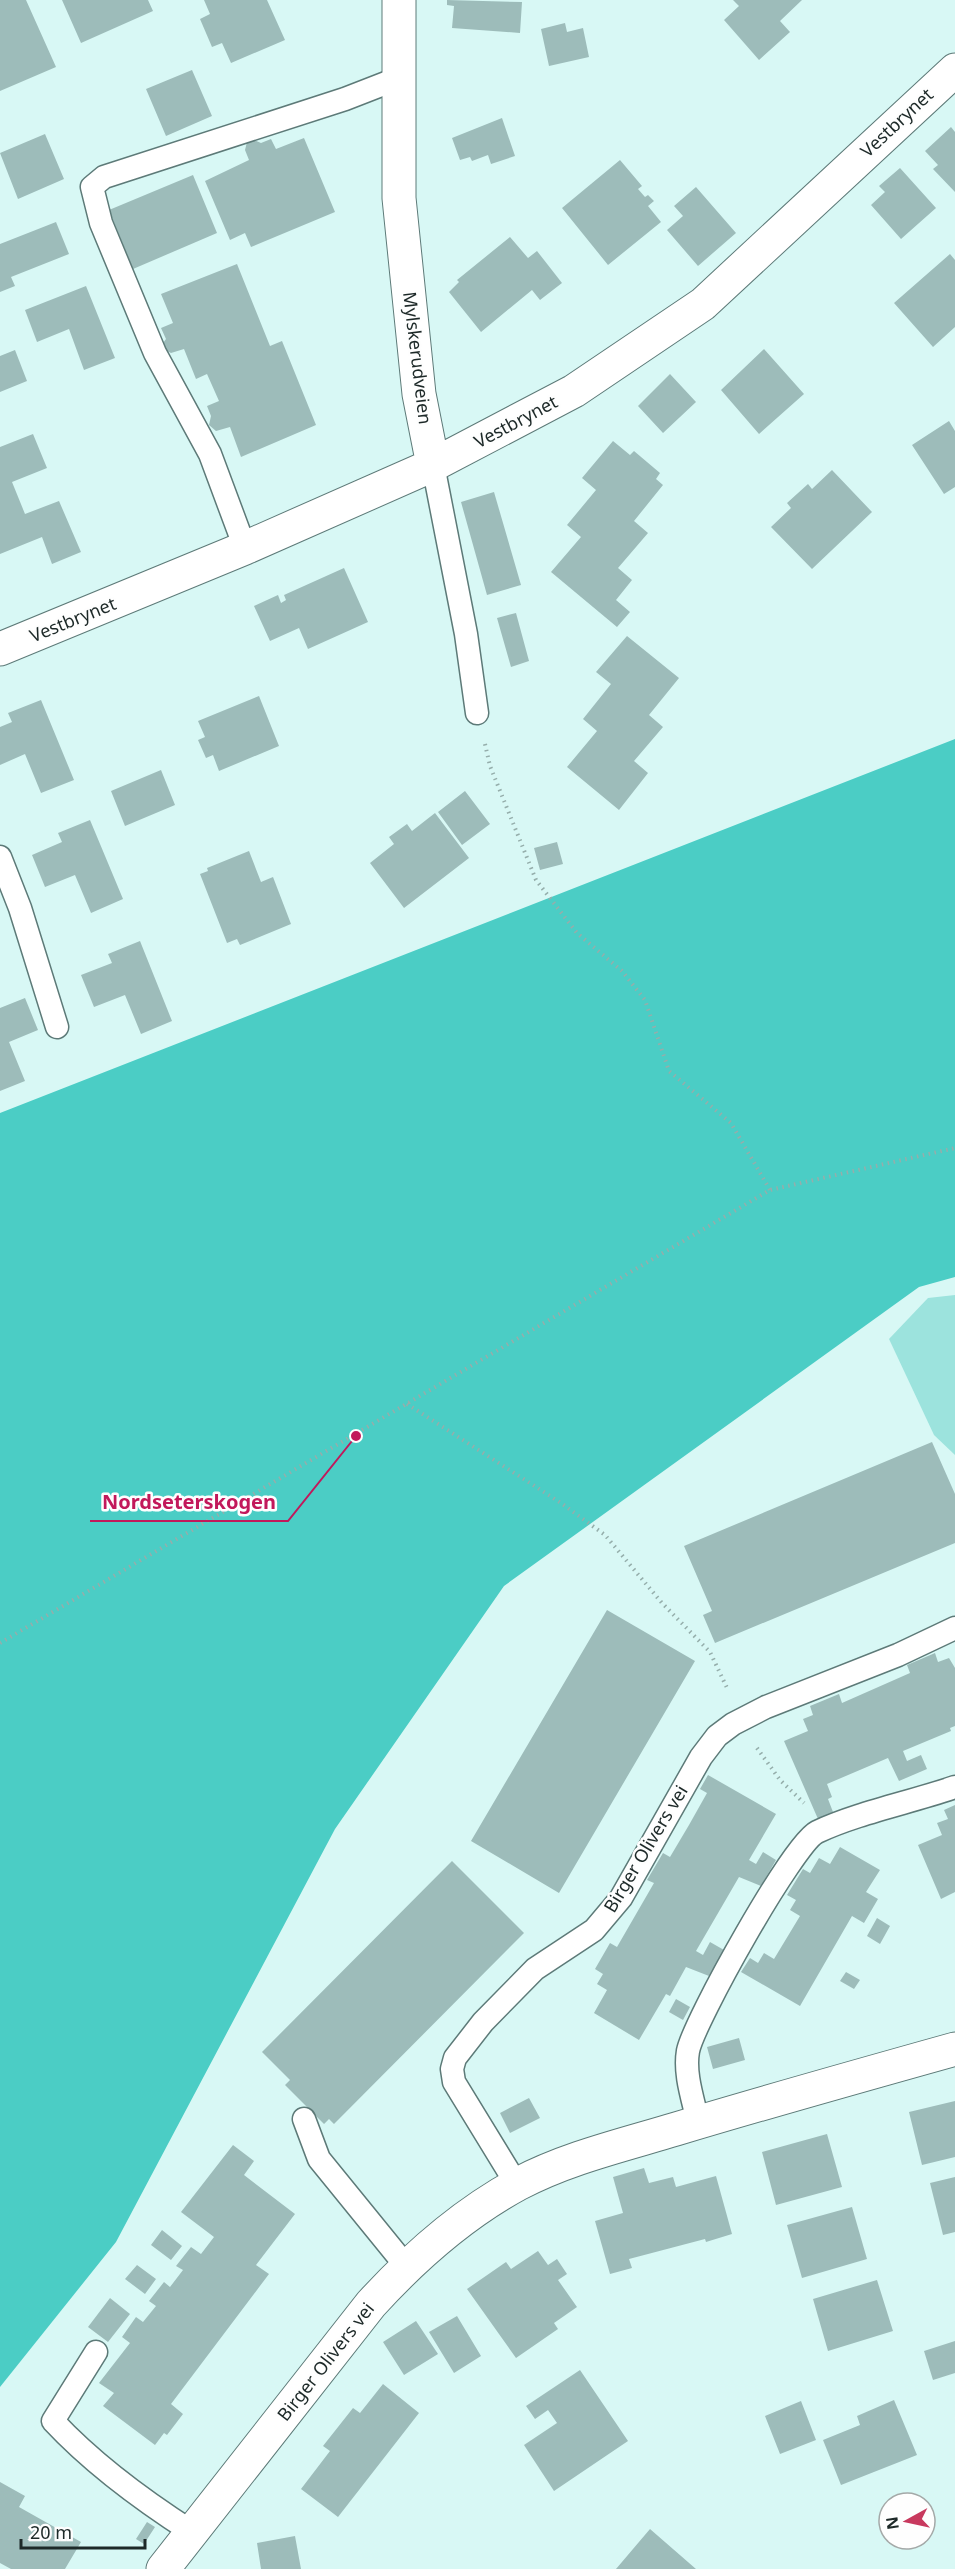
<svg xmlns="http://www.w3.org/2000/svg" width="955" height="2569" font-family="'Noto Sans',sans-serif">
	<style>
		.green { fill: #9ce3dd }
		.forest { fill: #4bcdc5 }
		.building { fill: #9dbcba }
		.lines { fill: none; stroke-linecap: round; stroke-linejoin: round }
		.lane-casing { stroke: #5d7a78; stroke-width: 25 }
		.street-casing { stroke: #5d7a78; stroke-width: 35 }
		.path { stroke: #95aeab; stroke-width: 4; stroke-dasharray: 1.5 4.5; stroke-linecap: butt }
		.lane { stroke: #fff; stroke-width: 22 }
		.street { stroke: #fff; stroke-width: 33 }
		.labels { text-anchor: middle; stroke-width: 5; stroke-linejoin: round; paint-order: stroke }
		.street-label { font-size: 18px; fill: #1d2928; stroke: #fefefe }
		.leader { fill: none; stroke: #c2185b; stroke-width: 2 }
		.callout-dot { fill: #c2185b; stroke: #fefefe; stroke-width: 2 }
		.callout-label { font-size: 20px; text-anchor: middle; font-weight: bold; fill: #c2185b; stroke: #fefefe; stroke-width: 5; stroke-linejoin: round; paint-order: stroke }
	</style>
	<rect width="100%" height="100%" fill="#d8f8f5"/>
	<path class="green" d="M955,1295V1455L934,1435L889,1339L928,1298Z"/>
	<path class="forest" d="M955,739V1277L919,1287L504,1586L335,1829L116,2242L0,2387V1113Z"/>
	<path class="building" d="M0,0H26L56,67L0,91Z
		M62,0H148L153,11L81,43Z
		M204,0H267L285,40L231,63L222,43L212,47L200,19L210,14Z
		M447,0L522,2L520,33L452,28L454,6L447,5Z
		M733,0H802L780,21L790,32L759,60L724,20L739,6Z
		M565,23L567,32L583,28L589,57L549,66L541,29Z
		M192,70L212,116L166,136L146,89Z
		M502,118L515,156L491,164L488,155L472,161L470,157L460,160L452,138Z
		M951,127L955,132V192L933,169L938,165L925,151Z
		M45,134L64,179L18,199L0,153Z
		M304,138L335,212L251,247L245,233L230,240L205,181L249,160L245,150L247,142L254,140L261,143L271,139L276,149Z
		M620,160L642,186L638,189L645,197L648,195L654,201L648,206L661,222L608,265L562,208Z
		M900,168L936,208L901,239L871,205L885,192L879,186Z
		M193,175L217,233L133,269L109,210Z
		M696,187L736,233L698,266L667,230L683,216L674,206Z
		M56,222L69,254L11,277L15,286L0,292V244Z
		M510,237L528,258L537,251L562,283L540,300L532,290L481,332L449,292L459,282L457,280Z
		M950,254L955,260V327L933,347L894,303Z
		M237,264L270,346L282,341L316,425L241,457L230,427L216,431L209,425L211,416L207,406L219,401L207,374L196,379L184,349L171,353L167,351L163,343L166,339L161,328L173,323L161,294Z
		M86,286L115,358L84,370L69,329L37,342L25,310Z
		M764,349L804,394L759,434L721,390Z
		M15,350L27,381L0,392V356Z
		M670,374L696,402L663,433L638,406Z
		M949,421L955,431V487L944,494L912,445Z
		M33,434L47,468L12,482L25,514L59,501L81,552L52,564L42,537L0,554V447Z
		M613,441L630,455L634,451L660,473L656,479L663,485L634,521L648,533L618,568L632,580L616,600L630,612L617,627L551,572L581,537L567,525L596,490L582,478Z
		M832,470L872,512L812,569L771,527L791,508L787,503L808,484L812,489Z
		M494,492L521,585L487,595L461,502Z
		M344,568L368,622L308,649L299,628L270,641L254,606L278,595L281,603L286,600L284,595Z
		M516,613L529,661L511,667L497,618Z
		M627,636L679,678L649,715L663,727L634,761L648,773L619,810L567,767L597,731L583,719L611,684L596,672Z
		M259,696L279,746L219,771L213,755L206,758L198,740L205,737L198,721Z
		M41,700L74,780L41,793L25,754L0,765V727L12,722L8,713Z
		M161,770L175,805L125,826L111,791Z
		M465,791L490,824L462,845L438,812Z
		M435,813L469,858L404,908L370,863L394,844L389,837L407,824L412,831Z
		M90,820L123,899L91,913L75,875L45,887L32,855L62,842L58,833Z
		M557,842L563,864L540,870L534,848Z
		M249,851L261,882L273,877L291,924L240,945L237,939L227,943L200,874L208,871L207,868Z
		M140,941L172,1021L141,1034L125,995L94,1007L81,975L112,963L108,954Z
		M25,998L38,1030L9,1042L25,1081L0,1091V1008Z
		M932,1442L955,1494V1543L715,1643L703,1615L712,1611L684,1546Z
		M607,1610L695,1661L559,1893L471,1841Z
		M935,1653L938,1662L949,1658L955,1668V1726L950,1728L951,1731L903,1751L907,1761L921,1755L927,1769L899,1781L888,1758L827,1784L832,1797L828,1799L833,1812L818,1819L784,1741L808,1731L803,1719L813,1715L810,1706L839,1694L842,1703L910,1673L907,1665Z
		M708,1775L776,1814L749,1860L756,1864L763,1852L776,1860L761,1886L739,1877L696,1951L703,1955L710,1942L724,1950L709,1976L686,1967L670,1996L666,1994L639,2040L594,2013L607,1990L597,1984L603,1974L595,1969L610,1943L617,1947L654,1883L647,1880L663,1853L670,1857L689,1825L707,1793L700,1789Z
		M955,1805V1892L941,1899L918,1845L942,1835L937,1823L948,1819L944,1810Z
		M840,1847L880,1870L866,1892L878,1899L864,1923L852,1916L800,2006L741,1972L750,1958L758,1963L764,1953L774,1959L800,1916L790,1910L796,1900L787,1895L803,1869L810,1873L819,1858L830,1864Z
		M452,1861L524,1933L334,2124L329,2119L324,2124L285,2085L290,2080L262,2052Z
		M877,1918L890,1926L880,1944L867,1936Z
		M846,1972L860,1980L854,1989L840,1981Z
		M676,1999L690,2007L683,2020L669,2012Z
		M739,2038L745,2060L713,2069L707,2047Z
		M529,2098L540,2118L510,2133L500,2113Z
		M955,2101V2157L922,2165L909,2112Z
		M827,2134L842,2187L776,2205L762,2152Z
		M233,2145L254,2161L244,2175L295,2214L256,2265L269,2274L171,2404L183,2414L167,2435L164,2433L155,2445L103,2406L114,2393L99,2383L130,2343L122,2337L136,2317L143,2322L156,2306L149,2301L164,2282L170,2287L183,2270L176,2266L191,2247L201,2254L214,2237L181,2212Z
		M644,2168L649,2183L673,2177L676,2187L716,2176L732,2234L706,2242L705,2239L629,2259L632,2268L610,2274L595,2221L623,2213L613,2177Z
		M955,2177V2232L943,2235L930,2183Z
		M852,2207L867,2259L802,2278L787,2225Z
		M162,2230L182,2246L171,2260L151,2245Z
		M538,2251L548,2265L557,2259L567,2274L558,2280L577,2307L554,2323L558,2329L516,2358L467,2289L506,2262L511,2269Z
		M137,2265L156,2279L145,2294L125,2279Z
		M877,2280L893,2331L828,2351L813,2299Z
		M110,2298L130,2314L108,2342L88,2327Z
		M457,2316L481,2356L454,2373L429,2332Z
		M416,2321L438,2354L404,2375L383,2342Z
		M955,2341V2373L933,2380L924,2351Z
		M580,2370L628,2441L554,2491L524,2445L557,2423L548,2410L535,2419L526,2406Z
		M383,2384L419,2413L338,2517L301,2489L330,2451L323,2446L353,2408L360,2413Z
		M894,2400L917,2455L841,2485L823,2440L860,2425L857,2416Z
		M801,2401L816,2440L780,2454L765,2416Z
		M0,2482L25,2496L19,2507L81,2542L65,2569H11L0,2563Z
		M147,2522L155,2527L144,2544L136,2539Z
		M650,2529L696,2569H616Z
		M295,2536L301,2569H261L257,2543Z"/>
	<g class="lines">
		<g class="lane-casing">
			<path id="lane" d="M433,465L466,634L477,713
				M245,548L210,454L155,353L101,223L92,187L104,177L345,99L399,78
				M0,857L20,908L57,1027
				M304,2119L319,2159L406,2266
				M698,2122C693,2099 684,2074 688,2051C694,2021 793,1844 817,1832C857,1813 912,1802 955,1787
				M517,2185L454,2082L452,2069L455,2058L483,2022L535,1969L594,1930L621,1898L701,1757L717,1736L733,1724L766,1707L898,1655L955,1628
				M96,2352L53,2421C94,2465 142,2500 192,2532"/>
		</g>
		<g class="street-casing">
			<path id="street" d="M399,0V198L419,394L433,465
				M0,649L245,548L433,465L574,391L703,304L955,70
				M163,2569L371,2304C414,2257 461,2215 518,2184C567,2158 623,2145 676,2129C769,2101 862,2075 955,2049"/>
		</g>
		<path class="path" d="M485,744L490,766L536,880L577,933L622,971L645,1000L669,1071L731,1123L770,1190
			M407,1404L561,1503L605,1535L662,1603L710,1652L728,1690
			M0,1643L770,1190L955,1148
			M757,1748L780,1780L804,1803"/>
		<use href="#lane" class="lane"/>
		<use href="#street" class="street"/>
	</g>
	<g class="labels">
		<g class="street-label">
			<text transform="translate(897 123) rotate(-43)" y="6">Vestbrynet</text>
			<text transform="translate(417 358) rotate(83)" y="6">Mylskerudveien</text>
			<text transform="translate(516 422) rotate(-28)" y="6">Vestbrynet</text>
			<text transform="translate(73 620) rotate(-22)" y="6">Vestbrynet</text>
			<text transform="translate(646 1849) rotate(-59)" y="6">Birger Olivers vei</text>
			<text transform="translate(326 2362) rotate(-52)" y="6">Birger Olivers vei</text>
		</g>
	</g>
	<path class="leader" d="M356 1436L288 1521H90"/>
	<circle class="callout-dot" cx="356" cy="1436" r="6"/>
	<g class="callout-label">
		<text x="189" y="1509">Nordseterskogen</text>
	</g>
	<g transform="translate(907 2521) rotate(262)"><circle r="28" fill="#fefefe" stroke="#a4a9a8" stroke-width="1.5"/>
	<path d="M0-4.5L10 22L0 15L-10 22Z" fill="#c8395e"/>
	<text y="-9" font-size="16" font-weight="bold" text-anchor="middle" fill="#1d2928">N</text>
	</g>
	<path d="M21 2539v9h124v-9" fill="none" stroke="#1d2928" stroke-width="3"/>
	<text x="30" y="2539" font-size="18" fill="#1d2928" stroke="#fefefe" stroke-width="4.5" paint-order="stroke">20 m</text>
</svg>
